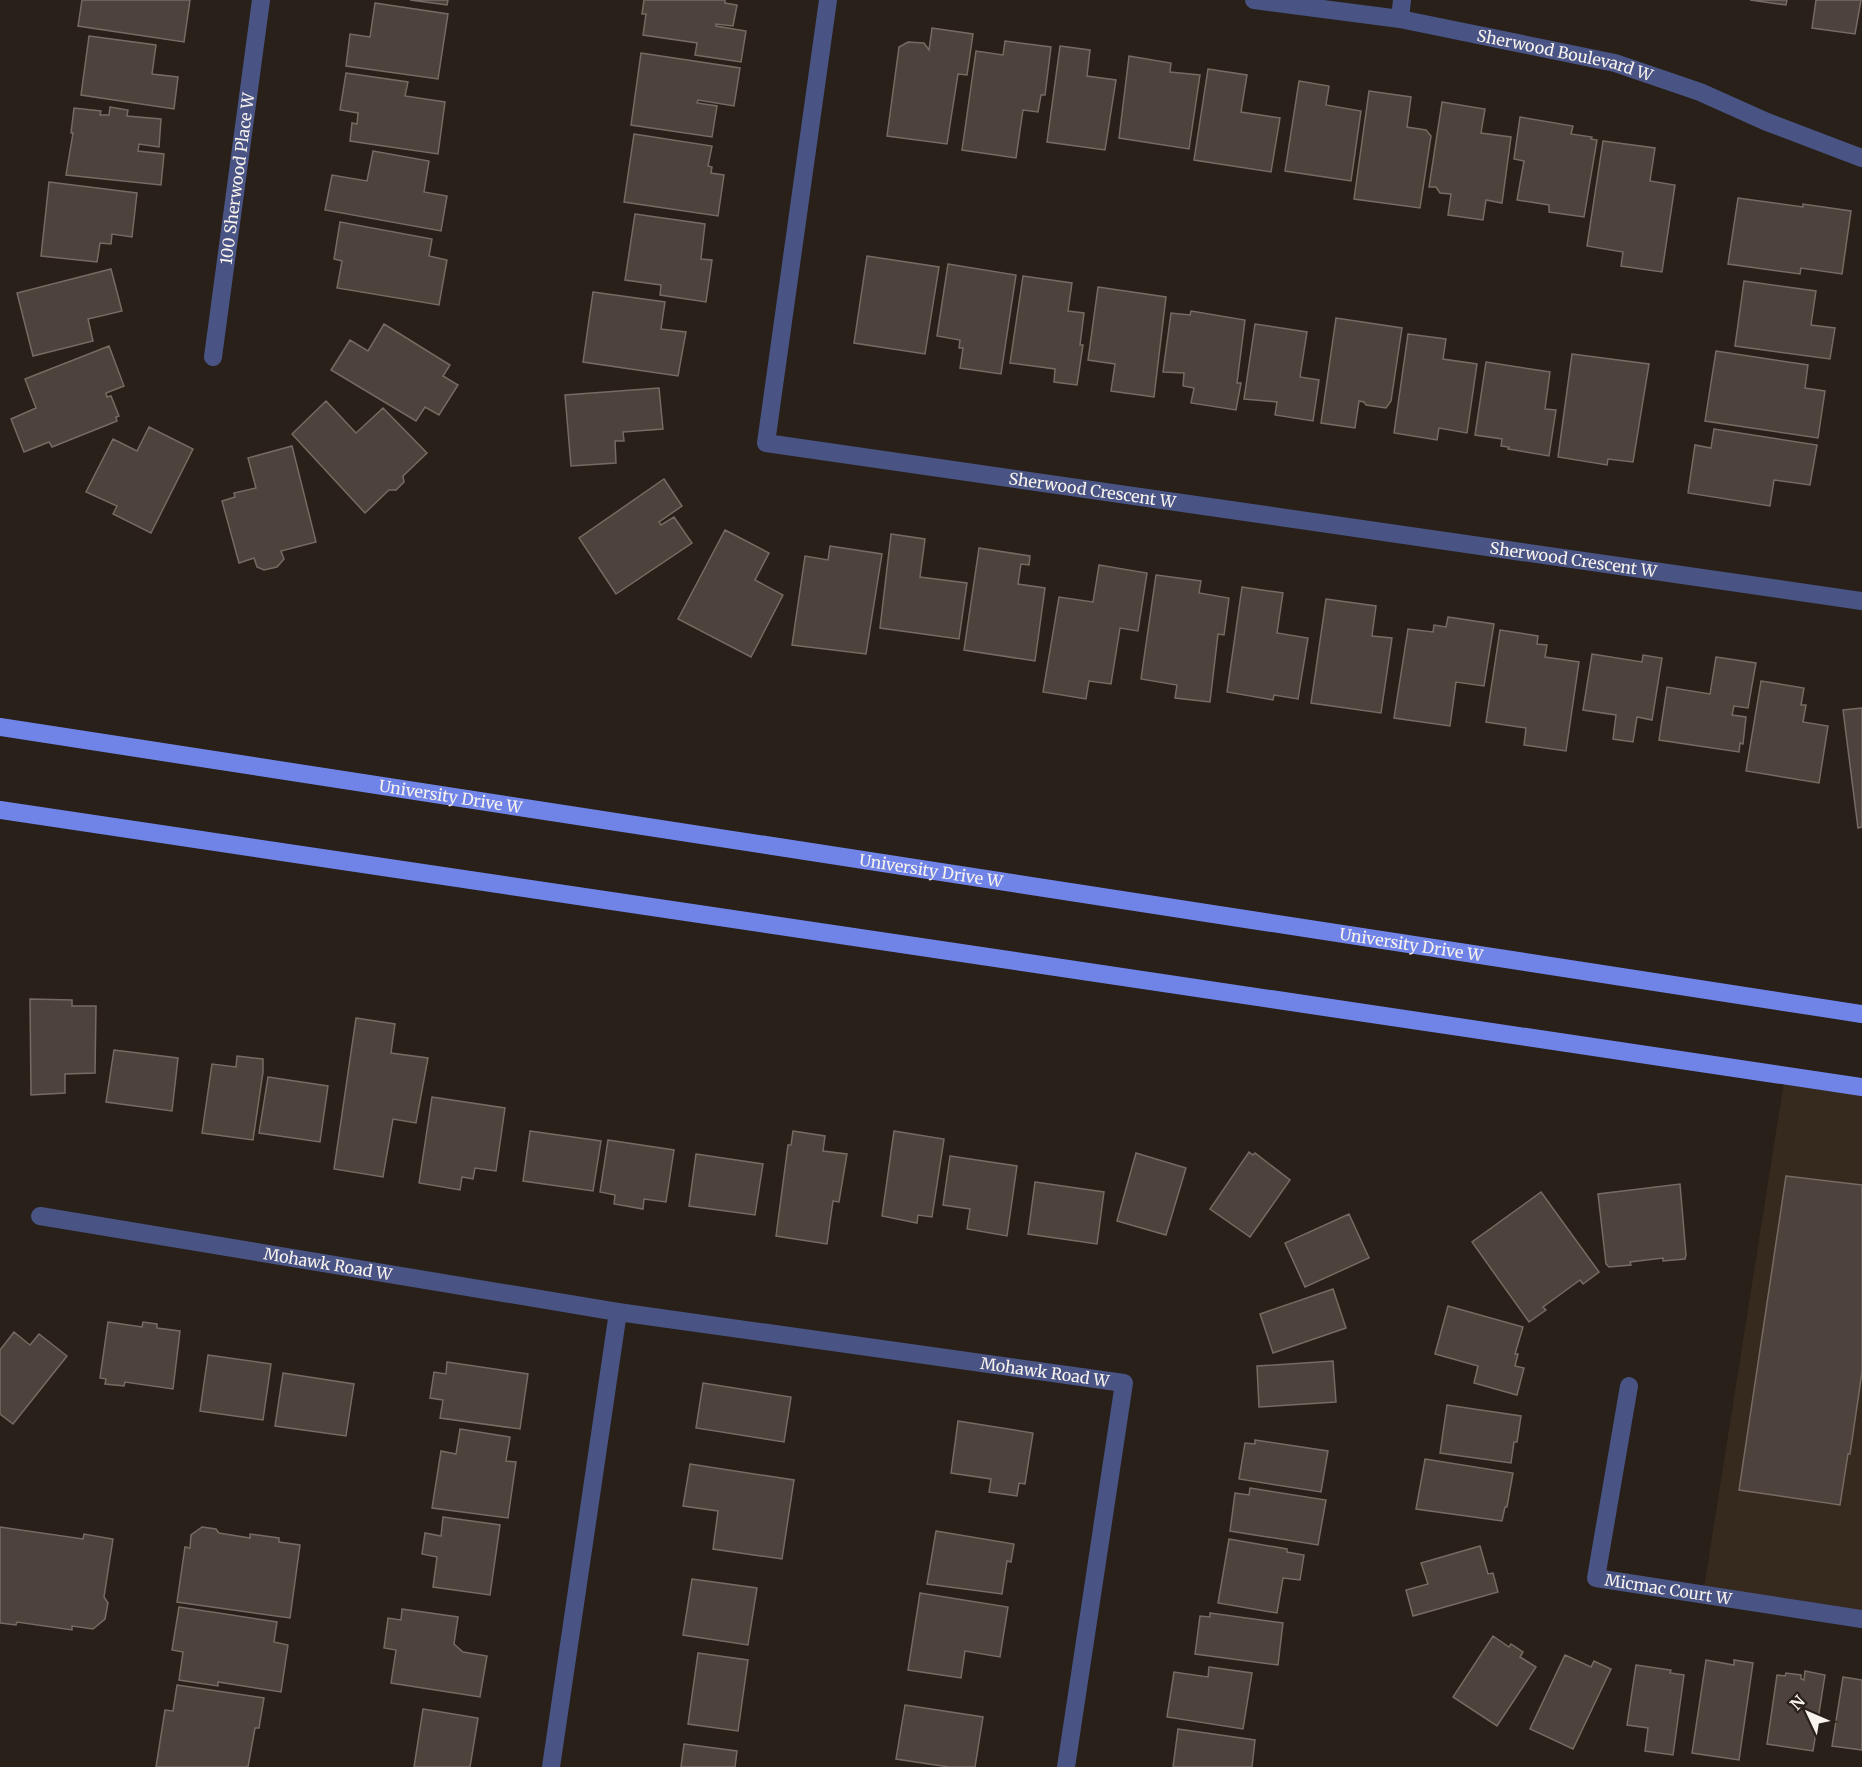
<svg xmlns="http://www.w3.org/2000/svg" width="1862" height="1767" font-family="Merriweather,serif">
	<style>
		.built { fill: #36291e }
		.building { fill: #4d433c; stroke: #766b64; stroke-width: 1.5 }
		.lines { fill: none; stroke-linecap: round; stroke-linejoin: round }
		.street { stroke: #495484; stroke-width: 18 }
		.primary { stroke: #7084e8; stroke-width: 18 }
		.labels { text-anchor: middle; stroke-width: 5; stroke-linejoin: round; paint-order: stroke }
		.street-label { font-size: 16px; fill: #f8f2ed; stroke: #282019 }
	</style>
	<rect width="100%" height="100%" fill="#282019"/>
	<path class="built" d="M1785,1075L1862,1087V1619L1703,1594Z"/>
	<path class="building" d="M82,0H190L184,42L78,26Z
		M410,0H448L447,5Z
		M644,0H725V3L737,5L733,26L716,24V26L746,31L741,62L695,55L697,43L643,35L646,14H642Z
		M1750,0H1787L1786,5Z
		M1816,0H1861L1855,34L1812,28Z
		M375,3L448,14L438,79L346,66L350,34L370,37Z
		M932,28L973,34L967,75L958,74L947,144L887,136L899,47L908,42L924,43L929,50Z
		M89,36L156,45L152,74L178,77L174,109L81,95Z
		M1005,41L1051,47L1045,95H1041L1038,112L1023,110L1016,158L962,150L976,51L1003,55Z
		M1060,46L1090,50L1087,76L1116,80L1105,150L1047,142Z
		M641,53L740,68L734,106L698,100L697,103L717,106L712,137L631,125Z
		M1129,56L1171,63L1170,72L1200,75L1189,149L1119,138Z
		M1208,69L1247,75L1241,112L1280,118L1271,172L1194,160Z
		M346,73L408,82L405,96L445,102L438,154L350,141L352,123L357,124L358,113L340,110Z
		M1299,81L1329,86L1326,105L1361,111L1351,181L1285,171Z
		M1369,91L1411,97L1407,127L1426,130L1431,136L1420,208L1354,199Z
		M1442,102L1485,109L1481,133L1511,137L1502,203L1486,200L1483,220L1448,215L1451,194L1440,193L1436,187H1429Z
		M110,107L128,110L127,116L161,119L159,147L139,144L138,151L164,154L161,185L66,175L73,133H71L74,108L101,111L100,115H109Z
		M1520,117L1573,126L1571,134L1592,137L1591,139L1597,140L1584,217L1549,212V205L1517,200L1524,161L1514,159Z
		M634,134L712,146L708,166L712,167L711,173L724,175L718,216L624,202Z
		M1603,141L1655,148L1650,181L1675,185L1662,272L1621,266L1623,252L1587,246Z
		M373,151L429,161L424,192L447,196L441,231L325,210L332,175L367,181Z
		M49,182L137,193L132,237L112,234L111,244L100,243L97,262L41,256Z
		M1738,198L1803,207V204L1851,211L1842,274L1801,268L1800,274L1728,264Z
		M635,214L705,224L701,259L712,260L706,302L660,295L661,285L625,280Z
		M340,222L432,239L429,256L447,260L439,305L337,288L342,261L334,259Z
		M867,256L939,267L925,354L854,343Z
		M948,264L1016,275L1001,374L960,368L963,348H959L960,340L937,336Z
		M111,269L122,311L88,319L93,341L33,356L17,293Z
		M1023,276L1072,283L1068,311L1084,313L1080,345H1083L1077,385L1054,382L1055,369L1010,363Z
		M1744,281L1816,291L1811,325L1835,328L1830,359L1735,346Z
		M1098,287L1166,297L1154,397L1111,391L1115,364L1088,360Z
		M593,292L665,302L661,329L686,332L678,376L583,362Z
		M1191,311L1245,320L1237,383H1241L1236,410L1191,403L1194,388L1183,386L1184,373L1163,372L1171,313L1190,315Z
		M1336,318L1402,328L1391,401L1386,408L1366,405L1364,402L1359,401L1355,428L1321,423Z
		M384,324L450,365L443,376L458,385L439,415L425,407L416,421L331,370L350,340L368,351Z
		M1255,324L1307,332L1300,377L1319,380L1313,421L1275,415L1277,402L1244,399Z
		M1408,334L1446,339L1443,359L1477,364L1467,433L1439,428L1437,440L1394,433Z
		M109,346L124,386L106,393L107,397L111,396L119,416L116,417L117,421L52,447L49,442L24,452L11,419L36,408L25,379Z
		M1716,351L1808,365L1805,388L1825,391L1818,438L1705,421Z
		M1572,354L1649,364L1633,462L1608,459L1607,465L1558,457Z
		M1486,362L1550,372L1545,409L1556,410L1549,456L1508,449L1509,447L1501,446L1502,439L1475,435Z
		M659,388L663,429L623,432L624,441H615L616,463L571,466L565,395Z
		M326,401L356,433L383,408L427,453L403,476L404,482L396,490H389L365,513L292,434Z
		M149,427L193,449L151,533L113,514L117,506L86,492L113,439L137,451Z
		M1714,429L1817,445L1810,485L1774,480L1770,506L1688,493L1695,445L1711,448Z
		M292,446L316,542L281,551L284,559L277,567L264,570L257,567L254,558L239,563L222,501L235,497L234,493L256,488L248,458Z
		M664,479L682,506L659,522L661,525L674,517L692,543L616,594L579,538Z
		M725,530L769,553L755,580L783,595L751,657L678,619Z
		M891,534L925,539L920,577L967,583L959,639L880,628Z
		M830,546L882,554L866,654L792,645L805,556L828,560Z
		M979,548L1030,556L1029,565L1021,564L1018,584L1045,588L1035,661L964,650Z
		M1099,565L1147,573L1138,631L1120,628L1111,684L1089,681L1086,699L1043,692L1059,597L1093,602Z
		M1156,575L1201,581L1199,593L1229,598L1224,635L1218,634L1210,702L1175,698L1177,685L1141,679Z
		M1242,587L1283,593L1277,633L1308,638L1298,699L1274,695L1273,700L1227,692Z
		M1326,599L1376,606L1372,636L1392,638L1381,713L1311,703Z
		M1448,617L1494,624L1484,686L1456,682L1450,726L1394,718L1408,629L1433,632L1434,625L1446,627Z
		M1500,630L1538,636L1537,644L1547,645L1545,657L1579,662L1566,751L1524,745L1526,728L1486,722Z
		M1592,654L1642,662L1643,655L1662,658L1652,720L1637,717L1633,742L1613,739L1616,715L1583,710Z
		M1716,657L1756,663L1748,708L1734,706L1732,715L1746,717L1743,744L1740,743L1739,752L1659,740L1667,687L1710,694Z
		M1761,681L1804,688L1801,705H1806L1803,722L1828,726L1819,783L1746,771Z
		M1862,708V827L1858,828L1843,710Z
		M30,999L72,1000V1006H96L95,1073L65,1074V1093L31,1095Z
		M356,1018L395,1024L391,1053L428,1058L416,1123L393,1119L383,1177L334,1169Z
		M114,1050L178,1058L172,1111L106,1102Z
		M237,1056L263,1059V1072L253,1140L202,1133L212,1064L236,1067Z
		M268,1077L328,1086L320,1142L259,1133Z
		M432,1097L505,1108L496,1171L475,1168L473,1179L462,1177L460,1190L419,1183Z
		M530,1131L601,1141L593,1191L523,1181Z
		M793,1131L825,1136L823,1151L847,1154L839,1202L833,1201L827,1244L776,1236L788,1145H791Z
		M894,1131L944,1139L932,1217L918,1215L917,1223L882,1216Z
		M608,1140L674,1150L666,1202L644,1199L643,1209L614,1204L615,1195L600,1192Z
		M1249,1152L1253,1155L1255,1153L1290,1180L1250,1237L1210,1209Z
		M1136,1153L1186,1168L1166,1235L1117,1221Z
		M696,1154L763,1164L755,1215L689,1206Z
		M950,1156L1017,1166L1007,1236L967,1229L970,1209L943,1205Z
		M1786,1176L1862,1185V1372L1850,1454H1848L1840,1505L1739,1490Z
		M1035,1182L1104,1192L1097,1244L1028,1234Z
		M1680,1184L1686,1255L1685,1259L1663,1261V1258L1630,1262L1631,1265L1609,1267L1606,1264L1598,1194Z
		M1541,1192L1599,1272L1583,1284L1580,1280L1543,1307L1546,1310L1529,1322L1472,1242Z
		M1349,1214L1369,1258L1305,1287L1285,1243Z
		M1333,1289L1346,1328L1273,1353L1260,1314Z
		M1448,1306L1523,1327L1515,1354H1518L1515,1366L1524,1368L1517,1395L1474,1383L1478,1366L1435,1354Z
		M108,1322L142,1327L143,1322L157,1324V1328L180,1331L173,1389L125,1382L124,1386L105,1384L106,1379L100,1378Z
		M14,1332L30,1345L39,1334L67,1356L13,1424L0,1414V1350Z
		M208,1355L271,1364L263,1420L200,1411Z
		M1333,1361L1336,1402L1259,1407L1257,1366Z
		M447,1362L528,1374L520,1429L440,1418L443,1400L430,1398L434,1372L446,1374Z
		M283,1373L354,1384L346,1436L275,1426Z
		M703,1383L791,1397L784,1442L696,1428Z
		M1447,1405L1521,1416L1517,1442H1514L1511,1463L1440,1453Z
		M958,1421L1033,1433L1025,1484L1019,1483L1017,1496L989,1492L991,1479L951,1473Z
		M460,1429L510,1437L506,1461L516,1462L508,1518L432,1508L441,1451L456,1454Z
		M1255,1440L1328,1451L1321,1492L1239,1479L1245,1443L1255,1444Z
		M1425,1459L1513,1473L1507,1507H1505L1502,1521L1416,1509Z
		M690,1464L794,1480L782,1559L713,1549L718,1511L683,1506Z
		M1250,1488L1326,1500L1318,1545L1230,1531L1235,1493L1249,1495Z
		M443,1517L500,1525L490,1595L433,1587L437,1557L422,1554L425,1533L441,1536Z
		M0,1527L83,1539L84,1534L113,1539L104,1597L108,1603L105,1619L93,1629L72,1626V1630L17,1622L16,1625L0,1623Z
		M202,1527L216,1529L219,1533L250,1538V1534L279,1538V1542L300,1545L290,1618L177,1602L185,1547L190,1548L191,1535Z
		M936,1531L1014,1544L1011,1562L1007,1561L1002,1594L927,1584Z
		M1229,1539L1287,1549V1552L1304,1555L1300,1580L1283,1578L1277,1613L1218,1603Z
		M1480,1546L1488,1574L1493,1573L1498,1592L1413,1616L1406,1590L1428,1584L1421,1563Z
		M692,1579L757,1588L748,1645L683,1635Z
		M920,1593L1008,1607L1000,1657L965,1651L961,1678L908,1670Z
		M179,1607L277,1622L274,1642L288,1645L281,1692L218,1682V1686L179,1680L183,1652L172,1650Z
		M402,1609L458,1617L454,1644L463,1652L487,1656L480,1697L391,1683L396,1650L384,1648L388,1618L401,1620Z
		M1210,1613L1283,1623L1278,1665L1195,1654L1200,1616L1210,1617Z
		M1493,1636L1509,1647L1511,1644L1523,1652L1520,1657L1536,1667L1497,1726L1453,1697Z
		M698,1653L748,1660L738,1731L688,1724Z
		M1565,1655L1591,1667L1594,1661L1611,1669L1573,1749L1530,1729Z
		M1706,1660L1734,1665V1660L1753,1663L1739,1760L1692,1753Z
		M1636,1665L1671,1670L1670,1673L1684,1675L1673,1755L1645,1751L1648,1728L1627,1725Z
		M1209,1667L1252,1673L1243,1729L1167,1717L1174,1672L1208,1677Z
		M1805,1671L1825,1675L1813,1751L1767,1744L1777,1675L1785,1676L1786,1673L1801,1675V1679L1804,1680Z
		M1843,1677L1862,1680V1750L1832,1746Z
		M177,1685L264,1698L259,1728H255L248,1767H156L165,1710L173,1711Z
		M905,1705L983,1717L975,1767H949L896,1759Z
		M423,1709L478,1718L470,1767H414Z
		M1178,1729L1255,1740L1252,1767H1173Z
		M684,1744L737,1751L735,1767H681Z"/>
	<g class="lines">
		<g class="street">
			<path id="s1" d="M828,0L766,443L1862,601"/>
			<path id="s2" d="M1254,0L1400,19L1615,63L1700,92L1767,122L1862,158"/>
			<path d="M1400,19L1402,0"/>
			<path id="s3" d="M213,357L261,0"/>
			<path id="s4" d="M40,1216L618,1312L1124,1383L1066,1767"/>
			<path id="s5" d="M1629,1386L1596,1578L1862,1619"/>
			<path d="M551,1767L618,1312"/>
		</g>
		<g class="primary">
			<path id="s6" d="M0,727L1862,1014"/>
			<path d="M0,810L1862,1087"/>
		</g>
	</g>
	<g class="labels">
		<g class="street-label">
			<text dy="6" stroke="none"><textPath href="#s2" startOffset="316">Sherwood Boulevard W</textPath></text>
			<text dy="6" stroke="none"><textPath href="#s3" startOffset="180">100 Sherwood Place W</textPath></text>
			<text dy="6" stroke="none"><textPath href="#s1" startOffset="777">Sherwood Crescent W</textPath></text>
			<text dy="6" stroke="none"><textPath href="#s1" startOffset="1263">Sherwood Crescent W</textPath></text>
			<text dy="6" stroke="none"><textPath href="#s6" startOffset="456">University Drive W</textPath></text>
			<text dy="6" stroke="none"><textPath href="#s6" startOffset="942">University Drive W</textPath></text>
			<text dy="6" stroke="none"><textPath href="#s6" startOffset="1428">University Drive W</textPath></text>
			<text dy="6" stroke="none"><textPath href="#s4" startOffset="292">Mohawk Road W</textPath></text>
			<text dy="6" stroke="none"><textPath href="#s4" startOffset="1017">Mohawk Road W</textPath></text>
			<text dy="6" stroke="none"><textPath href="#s5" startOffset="268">Micmac Court W</textPath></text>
		</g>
	</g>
	<g transform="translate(1808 1713) rotate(314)" stroke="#282019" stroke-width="4.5" paint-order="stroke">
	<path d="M0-4.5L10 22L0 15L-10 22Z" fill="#f8f2ed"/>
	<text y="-9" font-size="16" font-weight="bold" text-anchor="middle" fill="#f8f2ed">N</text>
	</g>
</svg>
